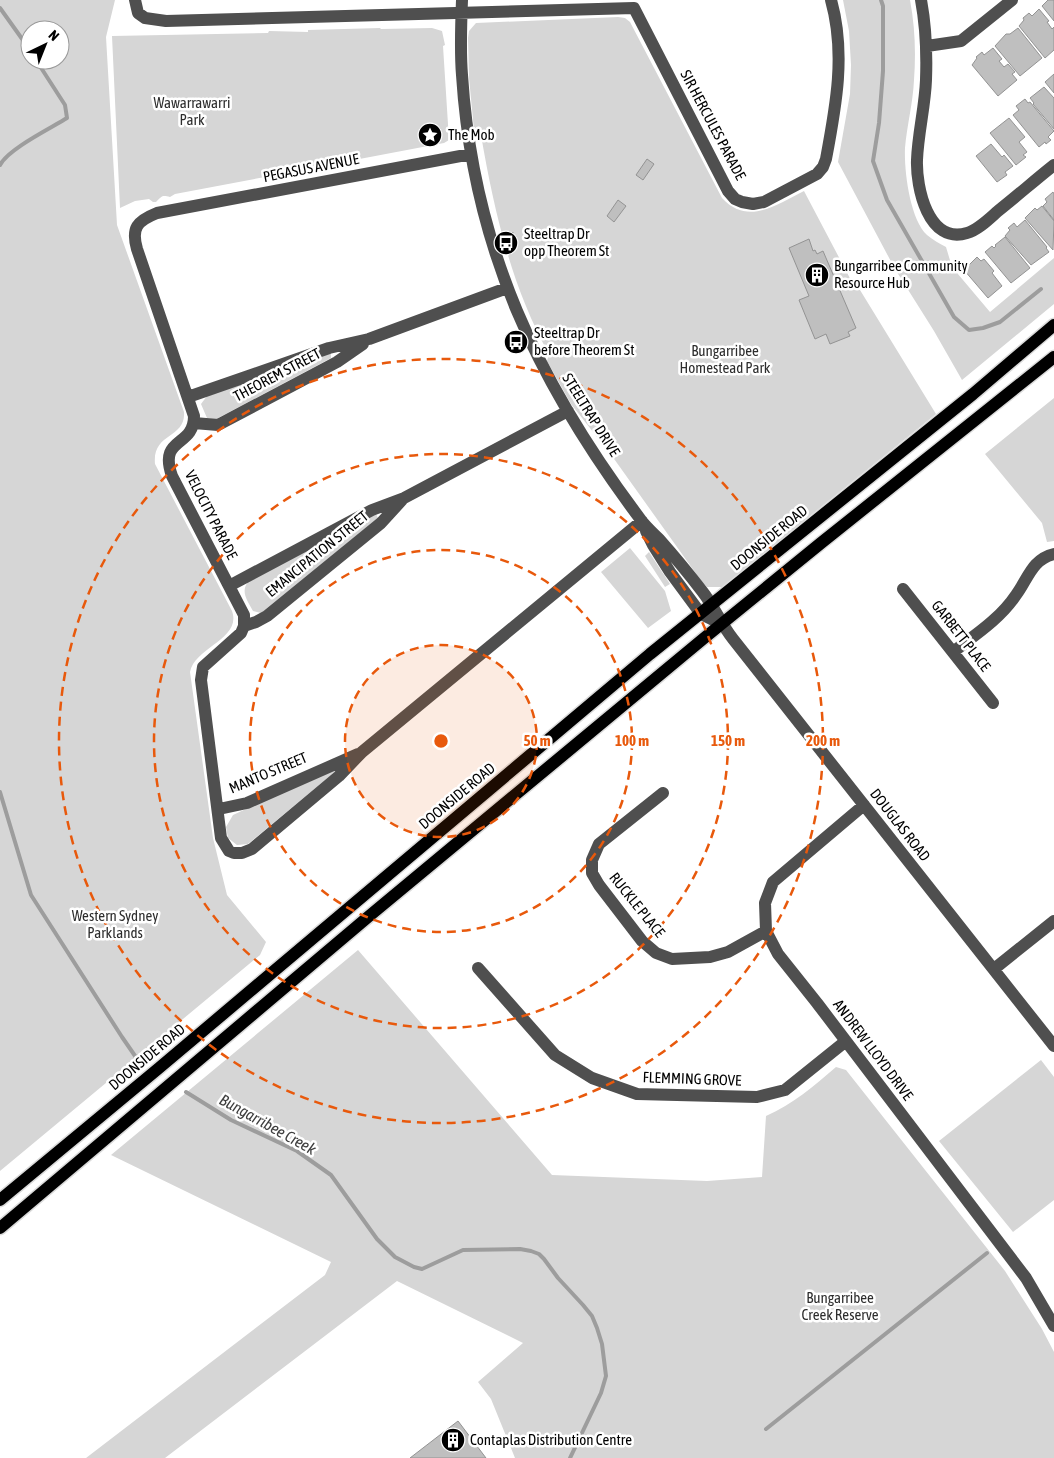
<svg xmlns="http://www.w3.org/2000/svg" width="1054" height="1458" font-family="'Asap Condensed',sans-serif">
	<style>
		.green { fill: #d6d6d6; fill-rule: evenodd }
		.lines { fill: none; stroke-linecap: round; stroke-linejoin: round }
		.stream { stroke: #9d9d9d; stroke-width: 4 }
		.building { fill: #bfbfbf; stroke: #939393 }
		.major-casing { stroke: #dbdbdb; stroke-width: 15 }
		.minor { stroke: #4f4f4f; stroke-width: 12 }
		.major { stroke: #000; stroke-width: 12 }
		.ring { fill: none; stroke: #e8590c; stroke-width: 2.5; stroke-dasharray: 9 6 }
		.labels { text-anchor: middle; stroke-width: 5; stroke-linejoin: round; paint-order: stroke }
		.park-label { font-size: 15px; fill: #2d2d2d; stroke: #fff }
		.street-label { font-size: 15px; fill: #000; stroke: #fff }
		.poi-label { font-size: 15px; fill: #000; stroke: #fff; text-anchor: start }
		.water-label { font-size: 16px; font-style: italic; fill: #3e3e3e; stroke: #fff }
		.centre { fill: #e8590c; stroke: #fff; stroke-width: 2.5 }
		.ring-label { font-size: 15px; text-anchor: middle; font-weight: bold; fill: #e8590c; stroke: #fff; stroke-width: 5; stroke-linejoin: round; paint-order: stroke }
	</style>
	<rect width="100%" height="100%" fill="#fff"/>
	<path class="green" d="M0,0H115L106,37L117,225L184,412C186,439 152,432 155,464L232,611C242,639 195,647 190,672L213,838L227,895L266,942L260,955L0,1171ZM30,30H60V60H30Z
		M843,0H910C915,26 916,53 914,80C913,103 907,125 905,148C904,171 910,219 927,235C933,240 940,244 946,247L952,267L990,312L1054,258V304L962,380L934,331L895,269L838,162L850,94L851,65L849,31Z
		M618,17L625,18L630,22L722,198C748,226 776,205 804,191L853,284L860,290L936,414L722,587H707L702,582L612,456L571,404L547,361L549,354C511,286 494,210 481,135L474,130L469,78L468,38L469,31L476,23Z
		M380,28L381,29L432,28L442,31L445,45L443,46L449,140L444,143L428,146L175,194L170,197C162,195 162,196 156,202H153L149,199L135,201L120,208L112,36L268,33L269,31L308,32V30Z
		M331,353V358L220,417L215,420L207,418L201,404L207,396Z
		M1054,398V541L1047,542L1042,523L985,454Z
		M376,514L378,518L261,613L253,611C248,601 240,592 248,582Z
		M630,548L665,591L671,611L648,628L601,572Z
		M649,552L670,584L665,587L645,556Z
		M333,768L336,771L248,844L237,845L228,838L226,827L233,815Z
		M358,950L552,1175L707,1181L762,1177L766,1116C793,1104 814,1086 836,1067L846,1070L1005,1271L1042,1329L1054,1352V1458H515L491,1399L478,1382L523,1343L397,1281L165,1458H86L325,1275L331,1262L111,1155Z
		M1041,1060L1054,1077V1200L1013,1232L939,1141Z"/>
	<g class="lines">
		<path class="stream" d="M881,0L883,6V71L879,123L873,161L887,200L954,317L969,330L983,328L1000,322L1041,289
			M0,8L30,50
			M0,165C8,149 51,128 67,118L65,105L36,60
			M0,792L31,895L122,1037L142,1066
			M186,1092L231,1120L297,1151L331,1175L377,1239L395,1257L414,1267L422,1269L463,1250L520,1249L531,1251L539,1254L544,1259L558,1278L583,1305L592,1316L597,1328L602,1344L606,1376L601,1393L570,1458
			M766,1429L987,1253"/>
	</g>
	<path class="building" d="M1048,0H1054V21L1042,6Z
		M1039,9L1049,21L1047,22L1052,29L1054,27V50L1045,58L1019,26L1024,20L1023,18L1029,13L1032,16Z
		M1018,28L1042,58L1020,76L995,46L1006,34H1010Z
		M993,48L1002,59L999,61L1004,67L1008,64L1015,72L1012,74L1017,80L998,96L972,65L977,58L976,57L982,52L984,55Z
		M1054,74V93L1045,82Z
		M1044,87L1054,98V129L1033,104L1034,103L1030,98Z
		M1025,99L1028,103L1030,102L1054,131L1048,137L1051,140L1046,144L1045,142L1039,147L1013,115L1019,110L1016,106Z
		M1009,118L1025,137L1019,142L1027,152L1023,155L1026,157L1016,165L990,133Z
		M991,144L1002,157L1004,155L1013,166L1005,172L1007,175L997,182L976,156Z
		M647,159L654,164L643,180L636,175Z
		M1053,192L1054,194V220L1043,206L1047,202L1045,199Z
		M618,200L626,206L614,222L607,216Z
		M1042,206L1054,221L1053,250L1025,218L1035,208L1037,210Z
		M1025,220L1047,247L1046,248L1049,252L1031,265L1005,236L1010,230L1008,228L1014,223L1017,227Z
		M1005,237L1030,268L1011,283L985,252L992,246L994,248L996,246L995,245Z
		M809,239L813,251L815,250L817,254L823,251L856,328L848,332L850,336L830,344L826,334L815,339L799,300L809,296L789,248Z
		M977,257L981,261L984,259L994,271L992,273L1002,286L988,298L964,270Z
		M458,1421L486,1458H410Z"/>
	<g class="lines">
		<g class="major-casing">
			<path id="major" d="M0,1200L159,1068L650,654L973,394L1054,325
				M0,1228L368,917L703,639L821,543L1054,357"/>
		</g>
		<path class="minor" d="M135,0L138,13L145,18L166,21L634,8L728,191L735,199L742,202L753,204L764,202L817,174L823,167L826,159C836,106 846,53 831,0
			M462,0C461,25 460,51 462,75C473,248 538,383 641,520C646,527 653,533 659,539C674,556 689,574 702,591C714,606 721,624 733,639L1054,1046
			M921,0C926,27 927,53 926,80C925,107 918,133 917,160C916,187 928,245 967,233C978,230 989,219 998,211C1017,196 1035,180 1054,165
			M927,46L961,41L1012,0
			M471,154L157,213C137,221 131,228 137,249L194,416C194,448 158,436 172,476L244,615V626L241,633L203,667L201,680L221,838L229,851L234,853H242L252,849L339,776L362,752L642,521
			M188,397L329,348L369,339L507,288
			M194,423L218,425L337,362L363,344
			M646,531L653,545L670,572L701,614L721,624
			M229,586L372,510L404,498L568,411
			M903,589L993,703
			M244,626L256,622L267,616L381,523L402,500
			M953,652C975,635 1000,619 1016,595C1028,579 1032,559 1054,554
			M663,793L599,844L592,860V873L599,885L642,941L656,953L672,959L710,957L728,952L766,931
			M864,805L773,882L765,903L766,931L778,954L817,1003L1026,1278L1054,1326
			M219,809L247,803L358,754
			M478,968L555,1055L592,1078L637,1094L757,1097L785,1090L846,1041
			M994,969L1054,921"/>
		<use href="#major" class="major"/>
	</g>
	<circle cx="441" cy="741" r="96" fill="#e8590c" fill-opacity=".12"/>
	<g class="ring">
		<circle cx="441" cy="741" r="96"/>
		<circle cx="441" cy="741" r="191"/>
		<circle cx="441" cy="741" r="287"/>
		<circle cx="441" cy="741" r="382"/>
	</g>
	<defs>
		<g id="sight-disc" transform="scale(1.25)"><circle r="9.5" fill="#000" stroke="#fff"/><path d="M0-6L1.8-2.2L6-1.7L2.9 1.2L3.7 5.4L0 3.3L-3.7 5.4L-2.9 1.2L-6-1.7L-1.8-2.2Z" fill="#fff"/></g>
		<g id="bus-disc" transform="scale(1.25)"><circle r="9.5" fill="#000" stroke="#fff"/><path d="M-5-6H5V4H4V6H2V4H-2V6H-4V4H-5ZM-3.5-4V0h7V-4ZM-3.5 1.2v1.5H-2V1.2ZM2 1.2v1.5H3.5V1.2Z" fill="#fff"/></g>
		<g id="building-disc" transform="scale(1.25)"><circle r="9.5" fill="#000" stroke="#fff"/><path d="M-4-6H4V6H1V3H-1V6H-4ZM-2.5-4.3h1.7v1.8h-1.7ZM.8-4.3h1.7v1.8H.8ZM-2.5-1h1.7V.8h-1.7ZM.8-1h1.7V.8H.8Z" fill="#fff"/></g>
	</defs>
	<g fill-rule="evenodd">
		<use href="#sight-disc" x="430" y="135"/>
		<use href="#bus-disc" x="506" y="243"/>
		<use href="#building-disc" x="817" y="275"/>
		<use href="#bus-disc" x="516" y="342"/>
		<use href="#building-disc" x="453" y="1440"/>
	</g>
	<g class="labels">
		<g class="park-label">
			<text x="192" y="108">Wawarrawarri<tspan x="192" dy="17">Park</tspan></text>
			<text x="725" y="356">Bungarribee<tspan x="725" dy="17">Homestead Park</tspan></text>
			<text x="115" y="921">Western Sydney<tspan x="115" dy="17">Parklands</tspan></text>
			<text x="840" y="1303">Bungarribee<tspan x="840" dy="17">Creek Reserve</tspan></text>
		</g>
		<g class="street-label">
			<text transform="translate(713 125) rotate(62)" y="5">SIR HERCULES PARADE</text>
			<text transform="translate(311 168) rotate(-11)" y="5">PEGASUS AVENUE</text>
			<text transform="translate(277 375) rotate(-28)" y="5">THEOREM STREET</text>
			<text transform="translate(591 415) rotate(58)" y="5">STEELTRAP DRIVE</text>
			<text transform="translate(211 515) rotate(63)" y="5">VELOCITY PARADE</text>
			<text transform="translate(769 538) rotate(-39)" y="5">DOONSIDE ROAD</text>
			<text transform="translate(317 554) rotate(-39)" y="5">EMANCIPATION STREET</text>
			<text transform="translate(961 636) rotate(52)" y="5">GARBETT PLACE</text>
			<text transform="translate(268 773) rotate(-23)" y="5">MANTO STREET</text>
			<text transform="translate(457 796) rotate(-40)" y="5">DOONSIDE ROAD</text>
			<text transform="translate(900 825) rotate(52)" y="5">DOUGLAS ROAD</text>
			<text transform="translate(637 905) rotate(51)" y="5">RUCKLE PLACE</text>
			<text transform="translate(873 1050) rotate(53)" y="5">ANDREW LLOYD DRIVE</text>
			<text transform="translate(147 1057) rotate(-40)" y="5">DOONSIDE ROAD</text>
			<text transform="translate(692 1079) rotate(2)" y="5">FLEMMING GROVE</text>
		</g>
		<g class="poi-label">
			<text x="448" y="140">The Mob</text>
			<text x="524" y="239">Steeltrap Dr<tspan x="524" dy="17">opp Theorem St</tspan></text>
			<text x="834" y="271">Bungarribee Community<tspan x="834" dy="17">Resource Hub</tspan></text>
			<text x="534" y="338">Steeltrap Dr<tspan x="534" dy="17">before Theorem St</tspan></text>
			<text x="470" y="1445">Contaplas Distribution Centre</text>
		</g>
		<g class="water-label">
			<text transform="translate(268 1124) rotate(29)" y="6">Bungarribee Creek</text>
		</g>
	</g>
	<circle cx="441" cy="741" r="8" class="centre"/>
	<g class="ring-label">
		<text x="537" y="746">50 m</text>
		<text x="632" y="746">100 m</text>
		<text x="728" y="746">150 m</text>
		<text x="823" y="746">200 m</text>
	</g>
	<g transform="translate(45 45) rotate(43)"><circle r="24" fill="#ffffff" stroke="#999999"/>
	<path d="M0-4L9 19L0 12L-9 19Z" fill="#000000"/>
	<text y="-8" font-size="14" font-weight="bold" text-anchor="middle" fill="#000000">N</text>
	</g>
</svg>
